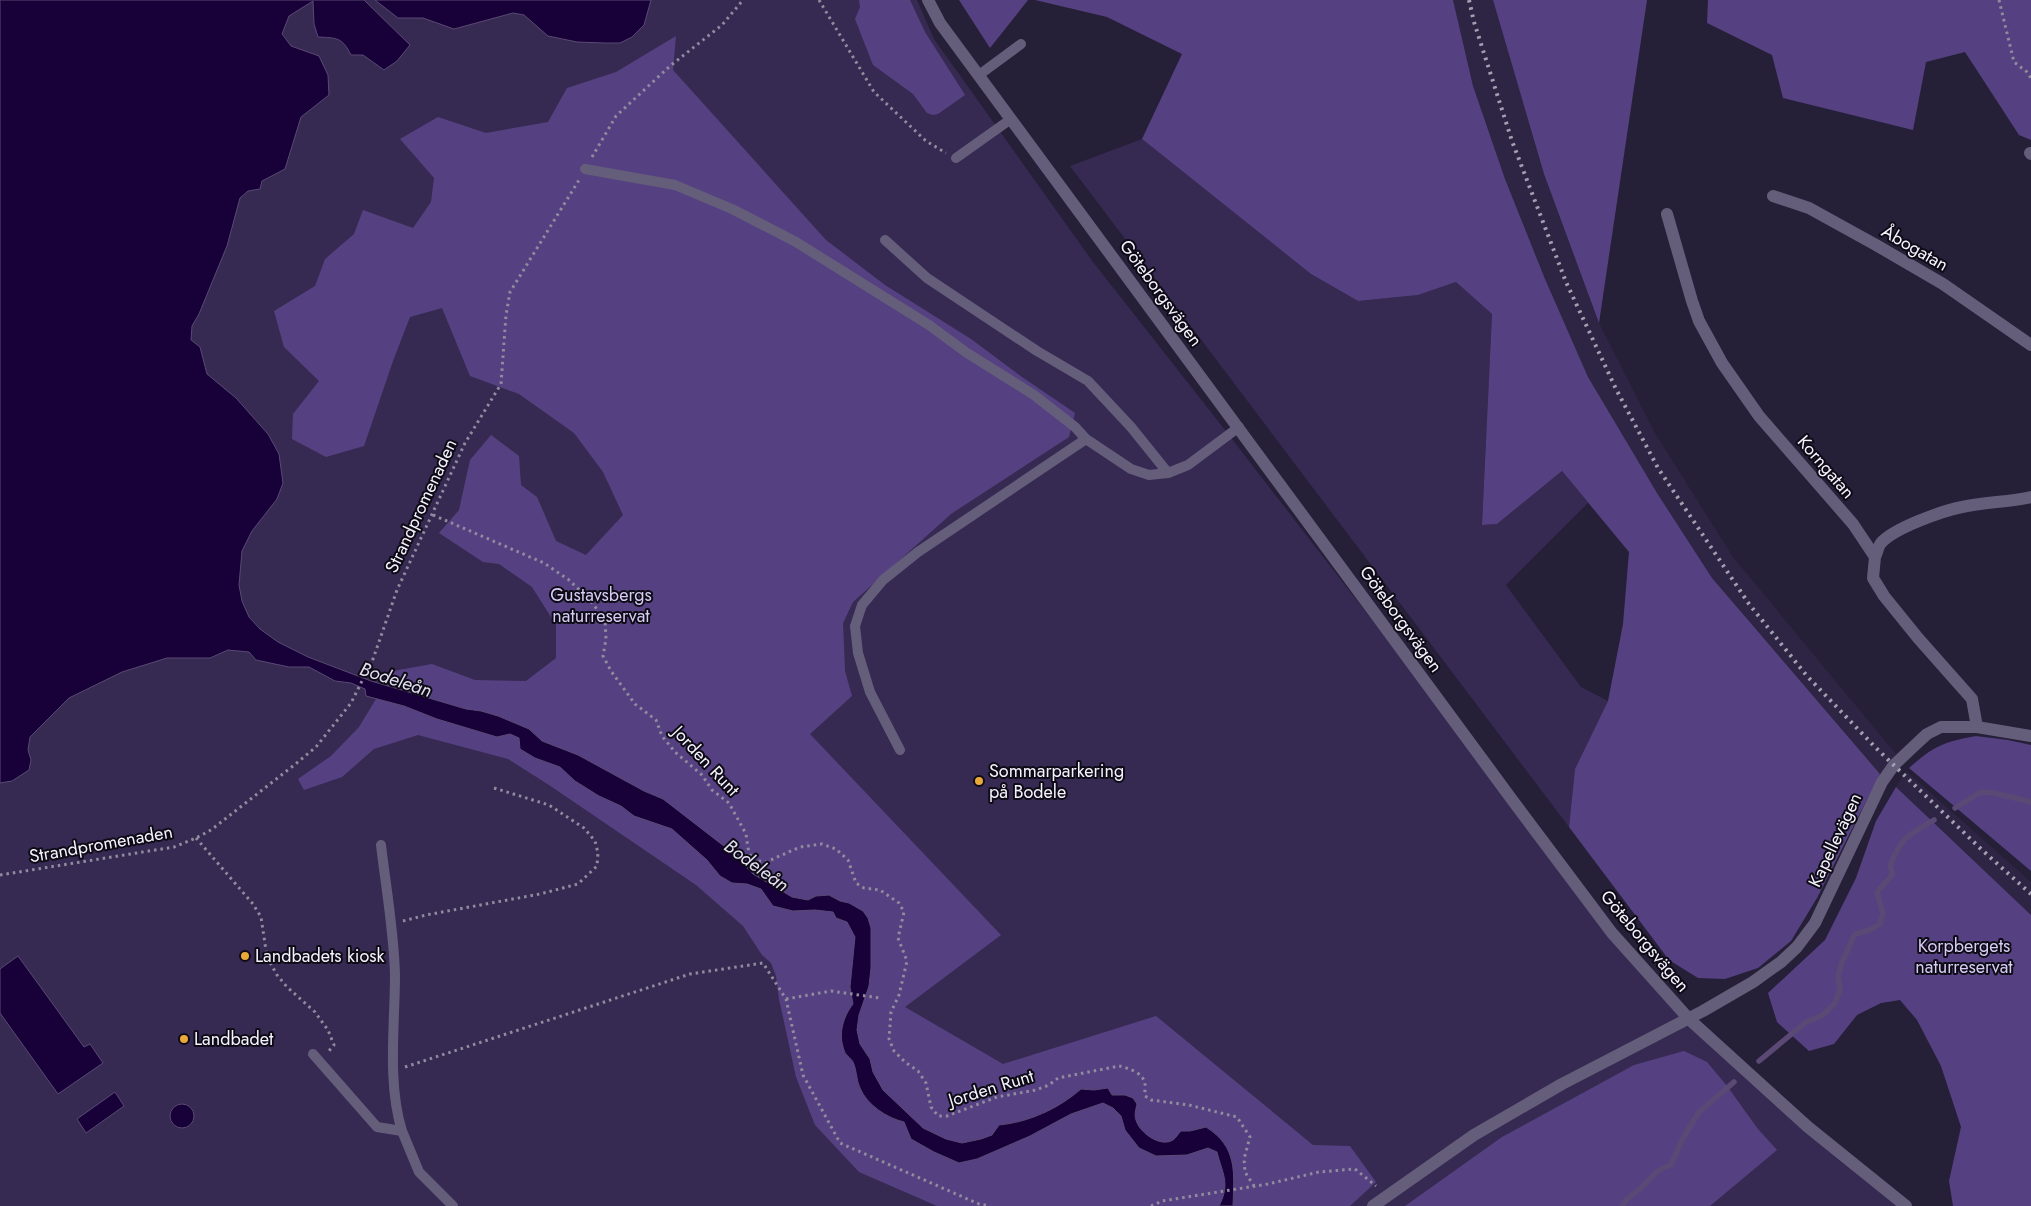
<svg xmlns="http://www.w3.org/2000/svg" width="2031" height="1206" font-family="Jost,sans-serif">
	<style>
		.built { fill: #2e2544 }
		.green { fill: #362a52 }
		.forest { fill: #554181 }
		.water { fill: #180039; stroke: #5a4974 }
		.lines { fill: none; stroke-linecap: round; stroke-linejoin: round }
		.stream { stroke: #5a4974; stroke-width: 5.5 }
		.path { stroke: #908c9e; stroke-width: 3; stroke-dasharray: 2.5 4; stroke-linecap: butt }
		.service { stroke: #655e7b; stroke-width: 10 }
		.minor { stroke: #655e7b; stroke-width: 12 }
		.tertiary { stroke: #655e7b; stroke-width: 12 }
		.rail { stroke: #a4a0b1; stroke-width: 4; stroke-dasharray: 2.5 5; stroke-linecap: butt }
		.poi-dot { fill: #eaaa39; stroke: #0e0b16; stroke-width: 2 }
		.labels { text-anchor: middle; stroke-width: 4; stroke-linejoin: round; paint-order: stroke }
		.street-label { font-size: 18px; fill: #f5f3fe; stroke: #0e0b16 }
		.park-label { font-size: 18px; fill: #d6cdf4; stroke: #0e0b16 }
		.poi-label { font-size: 18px; fill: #f5f3fe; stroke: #0e0b16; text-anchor: start }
		.water-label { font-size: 19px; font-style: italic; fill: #e3dff2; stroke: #0e0b16 }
	</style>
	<rect width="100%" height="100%" fill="#261f38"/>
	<path class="built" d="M1453,0H1493L1544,174L1599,323L1655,433L1733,557L1896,754L1880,774L1712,578L1657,493L1588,377L1545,279L1505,179L1473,86Z
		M1906,771L2031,882V915L1896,787Z"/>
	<path class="green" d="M0,0H917L934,39L1093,262L1225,430L1659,991L1907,1206H0Z
		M1142,139L1311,274L1358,301L1418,295L1456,282L1492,314L1482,525L1497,524L1562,471L1588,503L1506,585L1581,687L1608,701L1575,769L1569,827L1070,166Z"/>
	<path class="forest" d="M859,0H910L925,32L965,95L938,114L933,115L927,113L913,94L873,65L855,19L860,7Z
		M959,0H1028L990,48Z
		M1035,0H1453L1473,86L1505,179L1545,279L1588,377L1657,493L1712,578L1880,774L1817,898L1791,941L1758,968L1725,979L1698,978L1669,960L1569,827L1575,769L1608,701L1623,624L1629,552L1562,471L1497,524L1482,525L1492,314L1456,282L1418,295L1358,301L1311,274L1142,139L1182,54L1107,17Z
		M1493,0H1647L1599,323L1544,174Z
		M1708,0H2031V140L2019,135L1965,52L1926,62L1913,130L1783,98L1772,55L1707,23Z
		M676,36L673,70L826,240L885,285L971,339L1022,377L1075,413L1069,437L951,514L853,602L843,623L845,671L852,696L810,734L1001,935L905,1007L1003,1064L1156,1016L1313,1145L1350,1146L1376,1182L1350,1206H937L859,1172L815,1125L796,1077L779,999L776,976L771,963L762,955L743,926L696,885L549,785L508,759L418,735L374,749L342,777L304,790L298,779L331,756L359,727L393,671L432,664L475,680L526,681L556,658V625L532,587L499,564L483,562L439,533L459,510L470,460L491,435L519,456L521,485L537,497L556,541L586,555L623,515L603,472L574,433L519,394L470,376L442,308L410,317L393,361L364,446L326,457L292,439L293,414L319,381L284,347L274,311L315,286L325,259L354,234L363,210L413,228L431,202L434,178L400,139L438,117L486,133L548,122L567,88L616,72Z
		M1976,736L2008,740L2031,745V871L1909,768C1934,746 1943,742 1976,736Z
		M1896,787L2031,915V1206H1953L1949,1181L1961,1127L1941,1066L1917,1020L1900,1000L1881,1003L1857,1015L1834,1044L1809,1051L1777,1022L1768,993L1825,940L1856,878L1876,821Z
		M1684,1051L1707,1062L1727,1086L1758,1129L1777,1150L1710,1206H1405L1502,1137L1634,1065Z"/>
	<path class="water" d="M0,0H364L410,45L397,61L384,70L363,55H351C342,37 337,38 318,37L314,24L313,1L289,16L282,34L291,46L319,56L328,75L329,95L301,117L285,169L262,181L260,189L248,191L240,198L227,246L199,314L192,326L191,340L200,347L207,374L236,398L268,434L279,454L283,483L277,499L252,531L242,551L239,585L242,601L249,617L260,629L278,642L308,657L371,681L466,709L481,711L498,716L529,729L542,741L578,755L644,791L663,799L729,850L753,874L792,897L808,900L816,896L829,895L840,901L849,903L863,911L868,918L871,928V968L869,986L859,1015L857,1030L860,1044L870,1059L873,1072L883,1090L923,1128L946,1139L962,1143L981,1139L992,1135L999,1125C1029,1122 1058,1109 1081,1089L1094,1090L1108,1088L1112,1095H1125L1133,1098L1137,1104C1136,1109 1134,1115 1136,1120C1139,1132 1160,1148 1173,1140C1176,1138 1178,1134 1181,1131H1190L1206,1127C1238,1147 1234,1173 1233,1206H1219C1231,1183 1222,1173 1217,1152L1208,1148L1187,1155L1156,1156L1139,1148L1125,1130L1121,1116L1113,1108L1103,1103L1071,1114L1030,1136L977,1159L959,1163L934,1152L911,1139L904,1122C887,1118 867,1105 860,1088C856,1080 857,1070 853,1062C851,1058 845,1055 844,1050C838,1034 843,1017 853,1004L850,987L855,937L847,922L836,918L833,912L815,910L793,911L773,906L761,889L747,884L732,883L720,876L707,860L672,829L634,816L621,806L599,796L575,781L560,767L535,758L520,749L519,738L510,734L497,737L437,719L404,706L366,696L365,689L351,683L335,681L309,667H289L256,660L249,652L228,650L210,658H167L122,672L69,698L30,737L28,750L31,760L29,770L12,781L0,783Z
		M375,0H651L644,25L632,37L620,43H605L577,42L548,36L524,15L513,13L454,29L423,18H398Z
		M18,956L84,1047L90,1044L103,1063L58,1094L0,1013V969Z
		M115,1092L124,1106L86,1133L77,1119Z
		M170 1116a12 12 0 1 1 24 0a12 12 0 1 1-24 0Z"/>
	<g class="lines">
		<path class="stream" d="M1955,808L1981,792L1994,793L2031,802
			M1759,1061L1806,1022L1823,1015L1835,1003L1840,990L1838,976L1842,962L1855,934L1870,930L1880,924L1883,914L1877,892L1893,874L1890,866C1902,836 1907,836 1934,820
			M1622,1206C1627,1196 1635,1194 1642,1187C1655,1175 1653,1171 1671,1165L1682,1140L1699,1112L1734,1082"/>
		<path class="path" d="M819,0L874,92L926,141L946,153
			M1999,0L2014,62L2027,72L2031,78
			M592,157L616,116L670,66L722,25L743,0
			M433,515L544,563L569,580L590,600L605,620L606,639L603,656L611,671L635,704L656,720L662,736L675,752L702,775L712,790L729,803L746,834L748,848L752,860L766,862L800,847L822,844L836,849L848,860L856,883L864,888L880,890L899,903L904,912L898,938L907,961L899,995L891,1012L889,1039L894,1051L905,1062L918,1071L926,1083L931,1107L938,1116H947L997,1097L1036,1090L1049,1085L1058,1078L1119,1066C1128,1068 1144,1073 1145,1084C1146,1088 1144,1092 1145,1096L1151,1100L1189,1105L1237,1117L1250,1137L1244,1159L1245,1172L1254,1186
			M196,838L253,904L261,917L267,957L277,975L287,987L315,1012L328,1030L334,1045L328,1052
			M0,875L174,847L196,838L211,830L293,766L316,747L351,703L373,659L397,590L465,443L501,384L506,315L510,292L579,180
			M403,921L426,915L540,894L578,884L597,866L598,853L595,841L584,828L549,805L494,788
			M786,999L831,991L880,998
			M405,1067L690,974L763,963L786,999L803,1075L840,1143L979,1204L990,1206
			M1151,1206L1162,1201L1268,1184L1319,1172L1355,1169L1376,1186"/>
		<path class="service" d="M979,75L1021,44
			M956,158L1011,119
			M585,169L675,185L732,209L796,242L929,325L967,353L1034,395L1075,427L1086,439L1131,469L1149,475L1168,473L1188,465L1239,427
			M885,240L927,278L1037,351L1088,381L1131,427L1168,473
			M900,750L870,692L858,653L855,626L862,605L883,580L918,552L1086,439
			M381,845C386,888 394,932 395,975C395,1024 387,1083 402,1131
			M313,1054L377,1127L402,1131L419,1172L453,1206"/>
		<path class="minor" d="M2030,153L2031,154
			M1773,196L1809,208L1876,245L1943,284L2031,345
			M1667,214L1692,301L1699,321L1722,363L1759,416L1853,524L1875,557L1873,578L1884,596L1918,638L1972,699L1977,727
			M1875,557C1877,553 1878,547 1881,543C1894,528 1942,511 1962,507C1985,502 2008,502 2031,497
			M1373,1206L1474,1135L1562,1084L1703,1011L1753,982L1781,962L1797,947L1815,923L1882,782L1894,765L1913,747L1927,734L1941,727H1977L2031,736"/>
		<path class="tertiary" d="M928,0L940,23L1513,801L1612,933L1689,1019L1808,1127L1906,1206"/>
		<path class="rail" d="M1469,0L1474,22L1512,141L1566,282L1616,389L1658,468L1749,604L1807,676L1876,748L1982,850L2031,894"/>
	</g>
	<g class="poi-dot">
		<circle cx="979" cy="781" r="5"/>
		<circle cx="245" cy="956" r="5"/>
		<circle cx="184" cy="1039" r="5"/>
	</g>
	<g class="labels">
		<g class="street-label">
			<text transform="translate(1915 248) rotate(30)" y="6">Åbogatan</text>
			<text transform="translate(1161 293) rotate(54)" y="6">Göteborgsvägen</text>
			<text transform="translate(1826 467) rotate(49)" y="6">Korngatan</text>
			<text transform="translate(421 506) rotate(-65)" y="6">Strandpromenaden</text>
			<text transform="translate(1401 619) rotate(54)" y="6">Göteborgsvägen</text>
			<text transform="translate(706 761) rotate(47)" y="6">Jorden Runt</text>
			<text transform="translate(1835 840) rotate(-65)" y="6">Kapellevägen</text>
			<text transform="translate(101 844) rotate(-10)" y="6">Strandpromenaden</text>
			<text transform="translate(1645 941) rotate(50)" y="6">Göteborgsvägen</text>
			<text transform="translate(991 1088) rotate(-17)" y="6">Jorden Runt</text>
		</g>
		<g class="park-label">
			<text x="601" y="601">Gustavsbergs<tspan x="601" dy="21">naturreservat</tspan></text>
			<text x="1964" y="952">Korpbergets<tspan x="1964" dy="21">naturreservat</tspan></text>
		</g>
		<g class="poi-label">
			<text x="989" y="777">Sommarparkering<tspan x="989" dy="21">på Bodele</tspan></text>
			<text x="255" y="962">Landbadets kiosk</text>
			<text x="194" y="1045">Landbadet</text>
		</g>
		<g class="water-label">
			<text transform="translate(396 679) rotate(18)" y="7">Bodeleån</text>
			<text transform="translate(757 865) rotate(36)" y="7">Bodeleån</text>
		</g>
	</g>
</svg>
